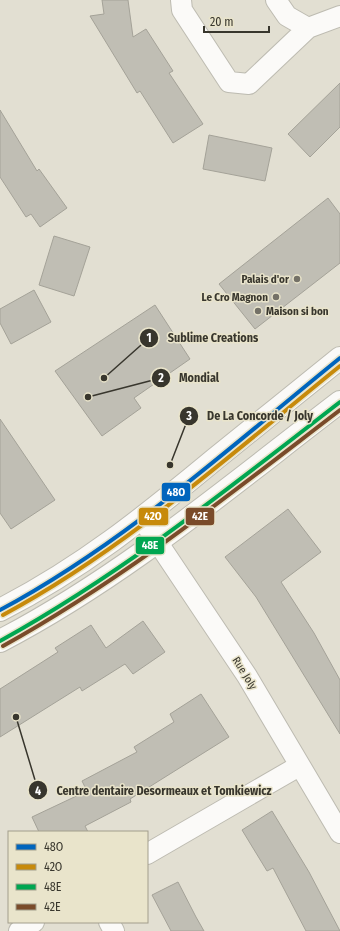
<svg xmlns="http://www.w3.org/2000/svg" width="340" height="931" font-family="'Fira Sans Condensed',sans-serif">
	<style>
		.building { fill: #c0beb4; stroke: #a4a298 }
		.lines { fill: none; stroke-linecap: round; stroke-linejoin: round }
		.minor-casing { stroke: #bdbbb1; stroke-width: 22 }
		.tertiary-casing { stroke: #bdbbb1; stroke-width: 24 }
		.minor { stroke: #fbfaf8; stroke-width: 20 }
		.tertiary { stroke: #fbfaf8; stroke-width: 22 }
		.bus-1-casing { stroke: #e9e4cb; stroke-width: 7 }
		.bus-2-casing { stroke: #e9e4cb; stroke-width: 7 }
		.bus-3-casing { stroke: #e9e4cb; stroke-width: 7 }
		.bus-4-casing { stroke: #e9e4cb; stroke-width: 7 }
		.bus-1 { stroke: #0065bd; stroke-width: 4 }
		.bus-2 { stroke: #c78a0b; stroke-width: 4 }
		.bus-3 { stroke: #00a651; stroke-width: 4 }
		.bus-4 { stroke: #7a4b2a; stroke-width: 4 }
		.poi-dot { fill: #747167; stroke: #e9e4cb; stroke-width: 1.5 }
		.labels { text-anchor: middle; stroke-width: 3; stroke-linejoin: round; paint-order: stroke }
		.poi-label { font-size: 11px; font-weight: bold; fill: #38362d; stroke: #e9e4cb; text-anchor: end }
		.street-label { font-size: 11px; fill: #38362d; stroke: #e9e4cb }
		.leader { fill: none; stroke: #38362d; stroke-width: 1.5 }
		.callout-dot { fill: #38362d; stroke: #e9e4cb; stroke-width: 1.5 }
		.mark-label { font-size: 12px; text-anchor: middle; font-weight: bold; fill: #fff }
		.callout-label { font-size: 12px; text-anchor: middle; font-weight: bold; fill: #38362d; stroke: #e9e4cb; stroke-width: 3; stroke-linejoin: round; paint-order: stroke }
		.line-badge { stroke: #e9e4cb; stroke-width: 1.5 }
		.badge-label { font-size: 11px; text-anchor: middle; font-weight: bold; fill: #fff }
	</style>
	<rect width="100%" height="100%" fill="#e2dfd2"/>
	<path class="building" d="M102,0H128L133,37L146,29L173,71L169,73L203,124L173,143L140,91L137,93L90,16L104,14Z
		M340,83V127L310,157L288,134Z
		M0,110L37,171L39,169L67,208L40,227L31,214L26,217L0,177Z
		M209,135L272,148L265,181L203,169Z
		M328,198L340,214V263L255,329L219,284Z
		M54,236L90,247L74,296L39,285Z
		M34,290L51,322L11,344L0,323V309Z
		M155,305L190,359L134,398L141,408L102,436L55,371Z
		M0,419L55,500L11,529L0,513Z
		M288,509L321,552L281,582L314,633L340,680V734L256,597L225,557Z
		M143,621L165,652L133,674L125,664L82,691L80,687L0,737V689L58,652L55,648L91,625L106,648Z
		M201,694L229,737L130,799L131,802L85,826L88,832H39L32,817L87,791L82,781L137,752L134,747L174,722L170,714Z
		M272,811L309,872L340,931H306L273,868L267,871L242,830Z
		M178,882L196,917L204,931H171L152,895Z"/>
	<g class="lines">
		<g class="minor-casing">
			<path id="minor" d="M181,0L182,10L229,82L249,84L308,28L340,16
				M276,0L287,16L308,28
				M142,519L247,676L340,833
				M147,854L299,766
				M109,922L114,931
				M19,931L34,922"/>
		</g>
		<g class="tertiary-casing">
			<path id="tertiary" d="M0,610C82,568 145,517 215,459C257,425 298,392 340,358
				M0,641C123,577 230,486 340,402"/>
		</g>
		<use href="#minor" class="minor"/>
		<use href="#tertiary" class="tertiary"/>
		<g class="bus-1-casing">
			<path id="bus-1" d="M0,610C125,543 230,447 340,358"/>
		</g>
		<g class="bus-2-casing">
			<path id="bus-2" d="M3,615C126,549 231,454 340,366"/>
		</g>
		<g class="bus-3-casing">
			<path id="bus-3" d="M0,641C123,573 229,488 340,402"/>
		</g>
		<g class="bus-4-casing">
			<path id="bus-4" d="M3,646C124,579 230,494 340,410"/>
		</g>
		<use href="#bus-1" class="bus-1"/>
		<use href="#bus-2" class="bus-2"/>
		<use href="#bus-3" class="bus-3"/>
		<use href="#bus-4" class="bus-4"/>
	</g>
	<g class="poi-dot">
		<circle cx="297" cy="279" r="4"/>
		<circle cx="276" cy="297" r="4"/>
		<circle cx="258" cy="311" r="4"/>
	</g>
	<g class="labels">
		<g class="poi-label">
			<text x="289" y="283">Palais d'or</text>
			<text x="268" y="301">Le Cro Magnon</text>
			<text x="266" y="315" text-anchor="start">Maison si bon</text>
		</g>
		<g class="street-label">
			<text transform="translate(245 673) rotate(58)" y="4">Rue Joly</text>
		</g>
	</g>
	<path class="leader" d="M104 378L149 338M88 397L161 378M170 465L189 416M16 717L38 790"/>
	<g class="callout-dot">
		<circle cx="104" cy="378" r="4"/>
		<circle cx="88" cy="397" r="4"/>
		<circle cx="170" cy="465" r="4"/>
		<circle cx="16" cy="717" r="4"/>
		<circle cx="149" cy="338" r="10"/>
		<circle cx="161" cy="378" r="10"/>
		<circle cx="189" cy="416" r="10"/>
		<circle cx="38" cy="790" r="10"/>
	</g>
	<g class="mark-label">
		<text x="149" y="342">1</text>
		<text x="161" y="382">2</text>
		<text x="189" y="420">3</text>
		<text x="38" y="795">4</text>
	</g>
	<g class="callout-label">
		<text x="213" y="342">Sublime Creations</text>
		<text x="199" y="382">Mondial</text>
		<text x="260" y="420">De La Concorde / Joly</text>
		<text x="164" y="795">Centre dentaire Desormeaux et Tomkiewicz</text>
	</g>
	<g class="line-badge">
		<rect x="161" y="482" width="30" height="20" rx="4" fill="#0065bd"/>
		<rect x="185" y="507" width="30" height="19" rx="4" fill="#7a4b2a"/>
		<rect x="138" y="507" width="31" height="19" rx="4" fill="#c78a0b"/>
		<rect x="135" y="536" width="30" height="19" rx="4" fill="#00a651"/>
	</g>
	<g class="badge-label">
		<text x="176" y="496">48O</text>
		<text x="200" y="520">42E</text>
		<text x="153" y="520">42O</text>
		<text x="150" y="549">48E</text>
	</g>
	<rect x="8" y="831" width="140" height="92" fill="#e9e4cb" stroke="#a29e8c"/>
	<rect x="16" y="844" width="20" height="6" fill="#0065bd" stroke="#a29e8c"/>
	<text x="44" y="851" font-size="12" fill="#38362d">48O</text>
	<rect x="16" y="864" width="20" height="6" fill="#c78a0b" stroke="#a29e8c"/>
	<text x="44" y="871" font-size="12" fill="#38362d">42O</text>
	<rect x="16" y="884" width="20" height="6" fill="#00a651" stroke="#a29e8c"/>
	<text x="44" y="891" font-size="12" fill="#38362d">48E</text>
	<rect x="16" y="904" width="20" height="6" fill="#7a4b2a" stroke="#a29e8c"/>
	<text x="44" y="911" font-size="12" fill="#38362d">42E</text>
	<path d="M204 26v6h65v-6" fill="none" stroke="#38362d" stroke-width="2"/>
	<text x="210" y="26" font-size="12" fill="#38362d" stroke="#e9e4cb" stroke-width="3" paint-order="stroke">20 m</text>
</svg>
